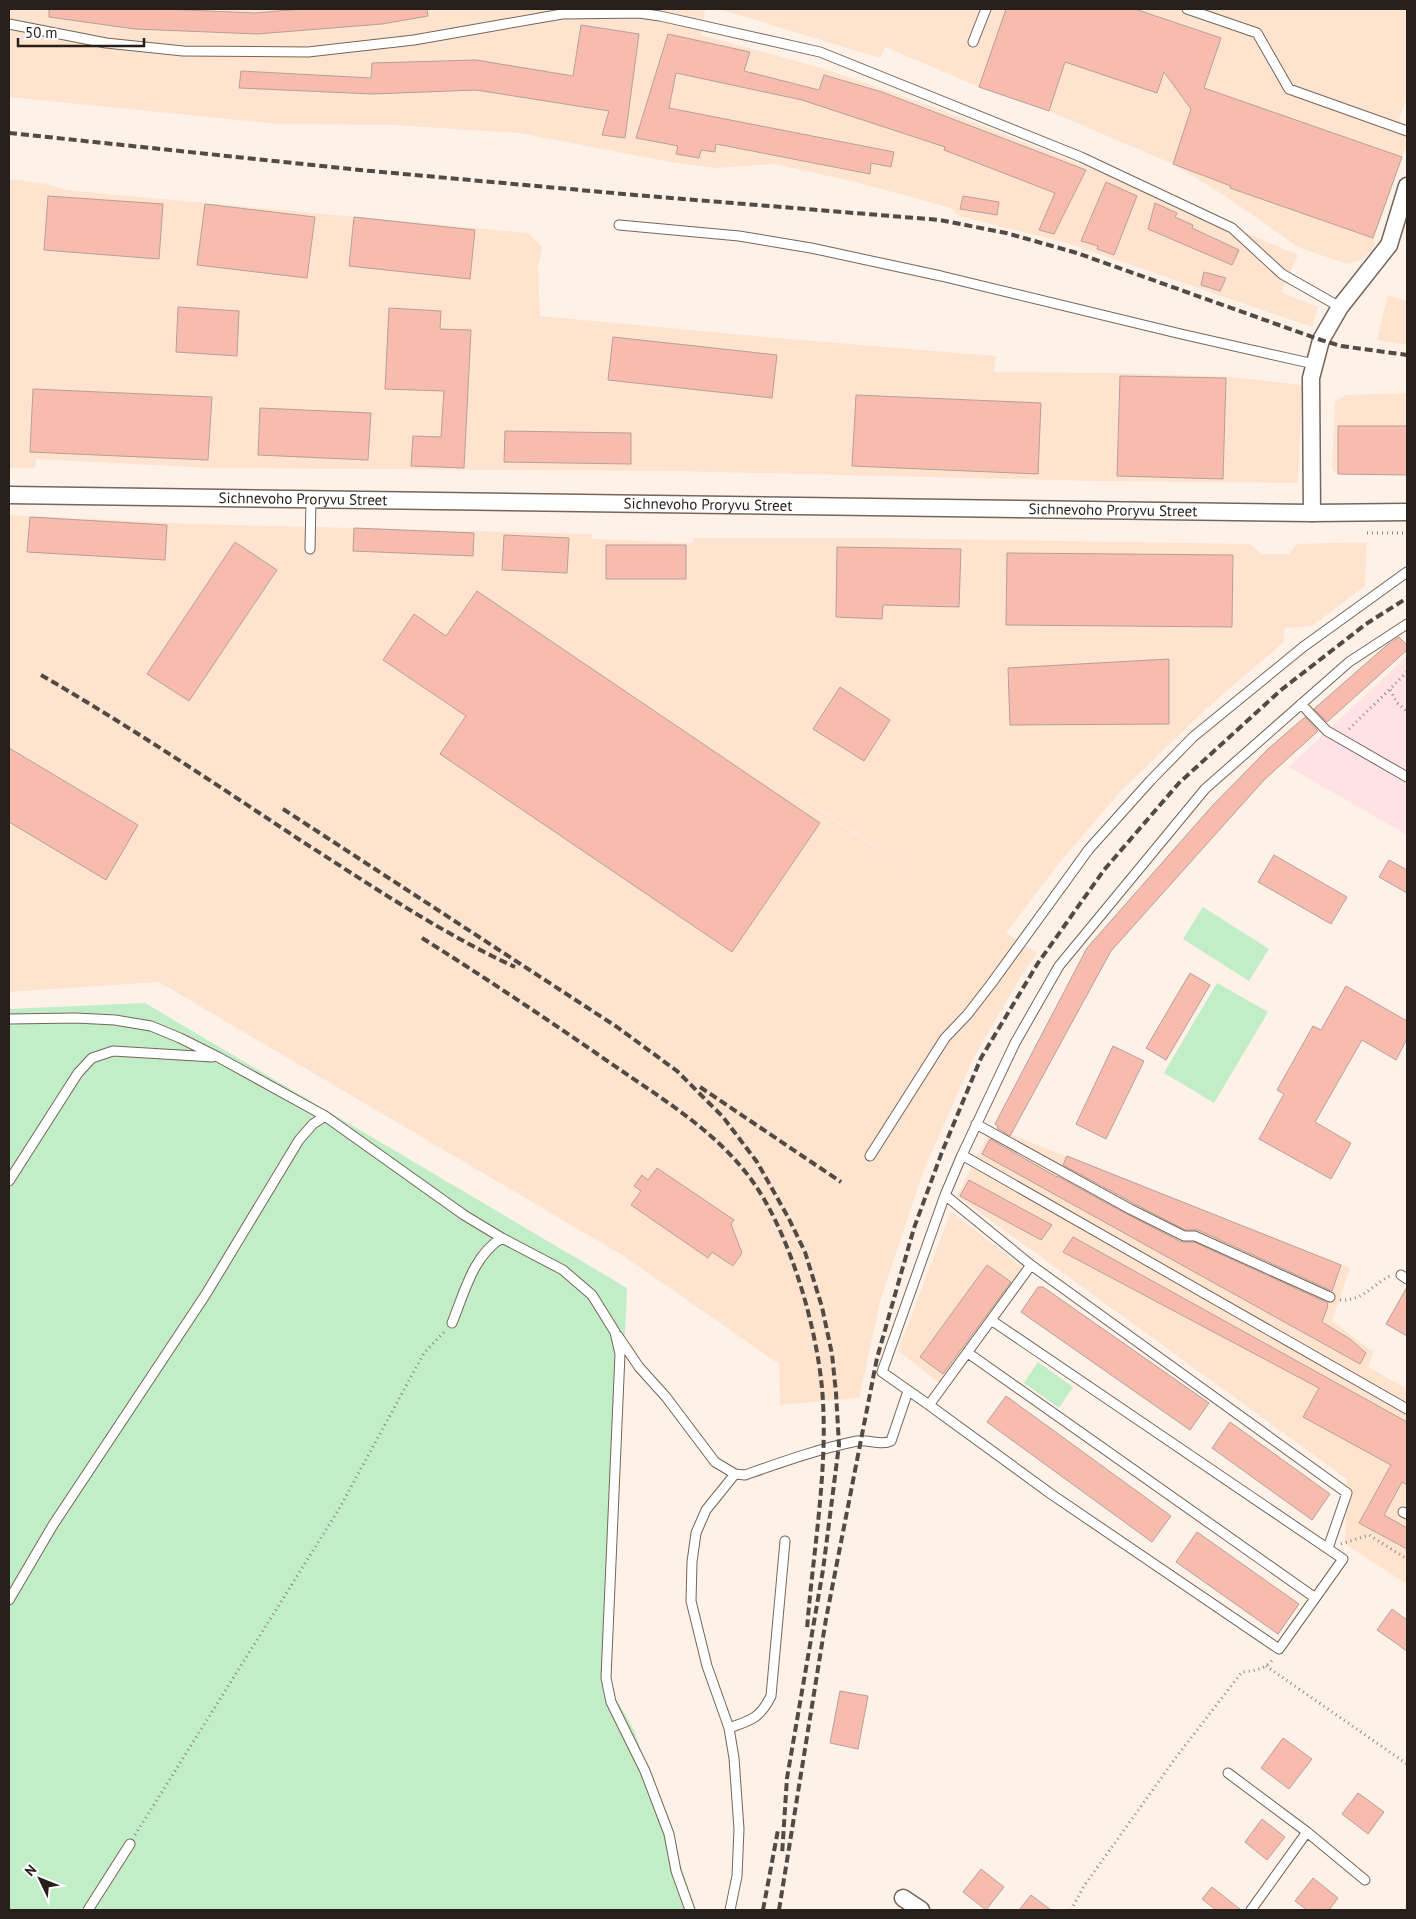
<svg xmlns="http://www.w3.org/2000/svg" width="1416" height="1919" font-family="'PT Sans',sans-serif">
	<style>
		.built { fill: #fee3cf; fill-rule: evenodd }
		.education { fill: #fee2e4 }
		.green { fill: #c1edc7 }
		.building { fill: #f7bcad; stroke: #b79f99 }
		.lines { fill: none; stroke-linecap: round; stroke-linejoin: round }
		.lane-casing { stroke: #766558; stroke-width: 11 }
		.street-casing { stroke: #766558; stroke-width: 19 }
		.path { stroke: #8f857e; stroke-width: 3; stroke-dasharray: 1 4; stroke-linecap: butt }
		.lane { stroke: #fff; stroke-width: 9 }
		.street { stroke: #fff; stroke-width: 16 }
		.rail { stroke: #524a44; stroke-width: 4; stroke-dasharray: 8 4; stroke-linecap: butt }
		.labels { text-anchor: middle; stroke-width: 5; stroke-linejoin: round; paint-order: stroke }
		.street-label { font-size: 15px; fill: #261f1a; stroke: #fff }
	</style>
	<rect width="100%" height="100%" fill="#fef1e8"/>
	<path class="built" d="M9,9H705L701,35L822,68L942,110L1110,176L1298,255L1281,292L1318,307L1312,327L1067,243L959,216L951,208L856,182L774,164L714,168L670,162L519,133L393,125L279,124L9,97Z
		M719,9H1407V97L1399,119L1407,139V144L1373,238L1375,242L1372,251L1359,261L1347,264L1298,247L1224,195L1173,164L1049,111L979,87L885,47L880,58Z
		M9,179L48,184L65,190L528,233L542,247L538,267L540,316L777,338L996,356L994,372L1114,373L1232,377L1302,385L1298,483L1096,481L674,471L210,468L36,459L35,468H9Z
		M1388,295L1407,301V345L1377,340Z
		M1407,393V475L1338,474L1334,472L1332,467L1335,402L1346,395Z
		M9,515L193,524L591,534L593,539L693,543L694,538H883L1250,544L1262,554H1289L1297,544L1367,542L1365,586L1312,626L1285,628L1283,643L1208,707L1120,792L1060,862L1006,933L1037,953L1020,978L973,1059L923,1172L881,1298L859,1398L780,1405L779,1364L622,1255L159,982L9,992ZM796,794H797L925,880L843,826Z
		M992,1127L1350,1268L1332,1321L1373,1352L1368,1367L1407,1389V1584L1345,1544L1347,1479L957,1196Z
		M951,1211L1024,1269L940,1383L898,1351Z"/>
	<path class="education" d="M1407,656V835L1289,767Z"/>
	<path class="green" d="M1203,907L1269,949L1249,981L1183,939Z
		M1217,983L1268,1012L1214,1103L1164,1073Z
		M145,1003L627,1288L611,1645L612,1692L634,1730L696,1910H9V1009Z
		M1038,1362L1073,1387L1059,1408L1024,1383Z"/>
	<path class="building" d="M49,9H163L255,13L302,9H427L428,16L382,24L257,34L135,29L49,17Z
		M1006,9H1135L1221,38L1204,88L1402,157L1373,238L1230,188L1231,186L1173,164L1191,109L1164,72L1157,93L1065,62L1049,111L979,87Z
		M581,25L639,34L625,138L602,135L609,111L476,90L372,94L239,88L241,71L371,78L372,63L476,60L573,76Z
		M668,34L750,52L744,71L819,90L824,75L882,92L1086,170L1054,234L1039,230L1055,193L944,150L945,147L802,100L676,73L669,108L894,152L891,167L871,163L870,174L716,144L715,152L701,150L699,158L676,154L678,146L636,138Z
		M1106,182L1137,196L1114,255L1097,249L1098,246L1081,241Z
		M48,196L163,204L159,259L44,250Z
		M963,196L999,202L997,215L960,209Z
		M1155,203L1177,213L1175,217L1193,225L1192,228L1239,250L1232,265L1148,229Z
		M205,204L315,217L307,278L197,265Z
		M354,217L475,230L470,279L349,266Z
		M1204,272L1226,278L1220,291L1201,285Z
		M178,307L239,311L237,356L176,352Z
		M389,308L441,311L440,329L471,330L464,468L411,466L413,436L441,437L444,391L385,389Z
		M613,337L777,355L772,398L608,380Z
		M1120,376L1226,378L1223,479L1117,476Z
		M33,389L212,397L208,460L30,452Z
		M856,395L1041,403L1038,474L852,466Z
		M260,408L371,413L368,460L258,455Z
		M1338,426H1407V475L1338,474Z
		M505,431L631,433V464L504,462Z
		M30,517L167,525L165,560L27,552Z
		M354,528L474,533L473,556L353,551Z
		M504,535L569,538L567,573L502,570Z
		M235,542L277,570L189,701L147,674Z
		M606,545H686V579H606Z
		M837,547L961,549L959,607L883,605L882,619L836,617Z
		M1007,553L1233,555L1232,627L1006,625Z
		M477,591L820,823L732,952L440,754L466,716L383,660L414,614L446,636Z
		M1399,637L1407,645V650L1327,722L1314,709L1387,645Z
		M1169,659V724L1010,725L1008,668Z
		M840,687L890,720L864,761L813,729Z
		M1305,717L1318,731L1264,780L1111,951L1010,1136L997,1128L998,1126L995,1124L1087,948L1213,805L1268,749Z
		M9,748L138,825L106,880L9,822Z
		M1274,855L1347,897L1331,924L1258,882Z
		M1389,860L1407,870V893L1379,877Z
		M1190,973L1210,985L1166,1060L1146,1048Z
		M1346,986L1407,1021V1039L1396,1060L1362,1040L1315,1122L1351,1143L1331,1179L1259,1139L1284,1094L1277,1090L1313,1026L1321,1030Z
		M1113,1046L1144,1061L1106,1139L1076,1124Z
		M990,1139L1057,1177V1176L1127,1214L1181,1242H1194L1328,1303L1327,1305L1328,1306L1322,1322L1350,1339L1366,1353L1360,1364L982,1154Z
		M1067,1156L1341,1265L1332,1291L1198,1230H1185L1133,1203L1063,1165Z
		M657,1168L734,1220L731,1224L742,1253L733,1266L712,1252L708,1258L631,1205L641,1191L634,1186L642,1175L648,1180Z
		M969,1180L1052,1225L1041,1240L960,1196Z
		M1073,1237L1407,1422V1485L1402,1482L1384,1515L1407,1528V1549L1359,1523L1391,1465L1303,1417L1319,1388L1063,1252Z
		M987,1265L1011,1282L943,1374L920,1357Z
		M1038,1287H1043L1209,1403L1190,1430L1021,1312Z
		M1407,1287V1336L1386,1324Z
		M1006,1396L1171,1516L1152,1542L987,1422Z
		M1230,1422L1330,1494L1312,1520L1212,1448Z
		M1197,1532L1299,1604L1278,1634L1176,1562Z
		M1392,1609L1407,1620V1651L1377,1630Z
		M840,1691L868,1696L858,1749L830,1743Z
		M1283,1738L1312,1759L1289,1789L1261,1768Z
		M1358,1793L1384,1812L1368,1834L1342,1814Z
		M1262,1819L1285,1837L1267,1860L1245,1842Z
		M981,1869L1004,1887L986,1910L963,1892Z
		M1313,1878L1338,1898L1329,1910H1307L1295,1901Z
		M1212,1887L1241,1910H1216L1202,1899Z
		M1031,1895L1051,1910H1019Z"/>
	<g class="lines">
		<g class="lane-casing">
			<path id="lane" d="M1187,9L1257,33L1289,89L1407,131
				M9,24L106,43L183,51L308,52L414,40L562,14L639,13L660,16L820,52L1081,157L1232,228L1282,274L1340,307
				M973,42L986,9
				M619,225L739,236L811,248L941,276L1181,334L1314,364
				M310,549L311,500
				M1301,704L1327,731L1407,777
				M9,1019L76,1018L115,1020L151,1026L180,1038L218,1057L325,1116L464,1215L502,1238L563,1270L592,1295L615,1332L620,1354L606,1678L611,1702L645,1771L669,1834L676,1871L690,1910
				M976,1124L1130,1209L1184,1236H1195L1330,1297
				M962,1155L1407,1409
				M870,1156L945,1038L967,1015L991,984L1089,849L1151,780L1193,737L1303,647L1407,572
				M9,1181L78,1073L92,1058L113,1051L213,1057
				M945,1195L1031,1265L929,1405L882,1372L945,1195L962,1155L1015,1043L1059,966L1205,789L1349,662L1407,624
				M1031,1265L1347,1493L1328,1548
				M1401,1275L1407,1279
				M452,1323C464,1294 473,1255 502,1238
				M618,1336L639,1367L666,1397L715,1462L735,1474L745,1475C782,1462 818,1449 857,1441C868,1439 881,1446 891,1441L908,1391
				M968,1353L1314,1597
				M929,1405L1051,1494L1279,1649L1343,1559L991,1320
				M1403,1512L1407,1514
				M9,1600L53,1525L206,1294L299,1140L313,1124L325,1116
				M729,1728C752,1720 760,1718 771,1696L785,1541
				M1228,1773L1307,1832L1365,1880
				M88,1910L130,1844
				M730,1910L737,1876L739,1829L734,1758L729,1728L707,1666L691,1601L692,1562L696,1533L706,1510L735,1474
				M1251,1910L1307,1832"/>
		</g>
		<g class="street-casing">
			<g id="street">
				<path id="s1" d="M9,495L1312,513L1407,512"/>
				<path d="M1312,513L1311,378L1321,340L1340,307L1389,245L1407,186"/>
				<path d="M903,1898L921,1910"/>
			</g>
		</g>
		<path class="path" d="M1367,533H1407
			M1407,672L1390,689L1397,703L1407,711
			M1349,729L1390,689
			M1340,1300C1364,1301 1371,1285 1390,1276
			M1341,1544L1369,1535L1407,1559
			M1266,1666L1407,1764
			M135,1835L339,1509L424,1353L444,1332
			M1071,1910L1084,1886L1177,1756L1242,1672C1255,1671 1266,1669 1274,1658"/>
		<use href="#lane" class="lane"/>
		<use href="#street" class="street"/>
		<path class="rail" d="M9,133L360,170L635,195L940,220L1006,233L1077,253L1321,340L1341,346L1407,355
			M41,675C131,727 217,785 303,842C372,886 441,933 515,967
			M283,809L617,1027L677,1071L723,1117L757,1162L788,1217L805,1252L822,1307L832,1354L836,1393L839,1445L823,1570L787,1778L782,1855
			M422,938C489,980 554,1024 619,1069C667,1102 719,1134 753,1182C790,1234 816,1325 822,1388C829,1466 813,1551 807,1629
			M700,1087L841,1182
			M763,1910L778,1830
			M779,1910L826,1619L877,1358L914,1228L942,1152L981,1058L1038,963L1104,870L1179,783L1281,690L1366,624L1407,598"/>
	</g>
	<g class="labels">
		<g class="street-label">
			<text dy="5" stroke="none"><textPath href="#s1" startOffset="294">Sichnevoho Proryvu Street</textPath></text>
			<text dy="5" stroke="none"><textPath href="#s1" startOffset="699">Sichnevoho Proryvu Street</textPath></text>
			<text dy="5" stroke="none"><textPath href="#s1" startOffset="1104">Sichnevoho Proryvu Street</textPath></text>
		</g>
	</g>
	<rect width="1416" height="1919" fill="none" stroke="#261f1a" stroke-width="20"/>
	<g transform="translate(40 1879) rotate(313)" stroke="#ffffff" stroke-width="4" paint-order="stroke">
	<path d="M0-4L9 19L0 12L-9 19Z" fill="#261f1a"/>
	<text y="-8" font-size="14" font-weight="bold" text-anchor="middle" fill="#261f1a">N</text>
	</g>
	<path d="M18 38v8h126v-8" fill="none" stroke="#261f1a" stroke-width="2.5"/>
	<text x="25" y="38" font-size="15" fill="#261f1a" stroke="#ffffff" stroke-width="4" paint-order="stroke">50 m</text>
</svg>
